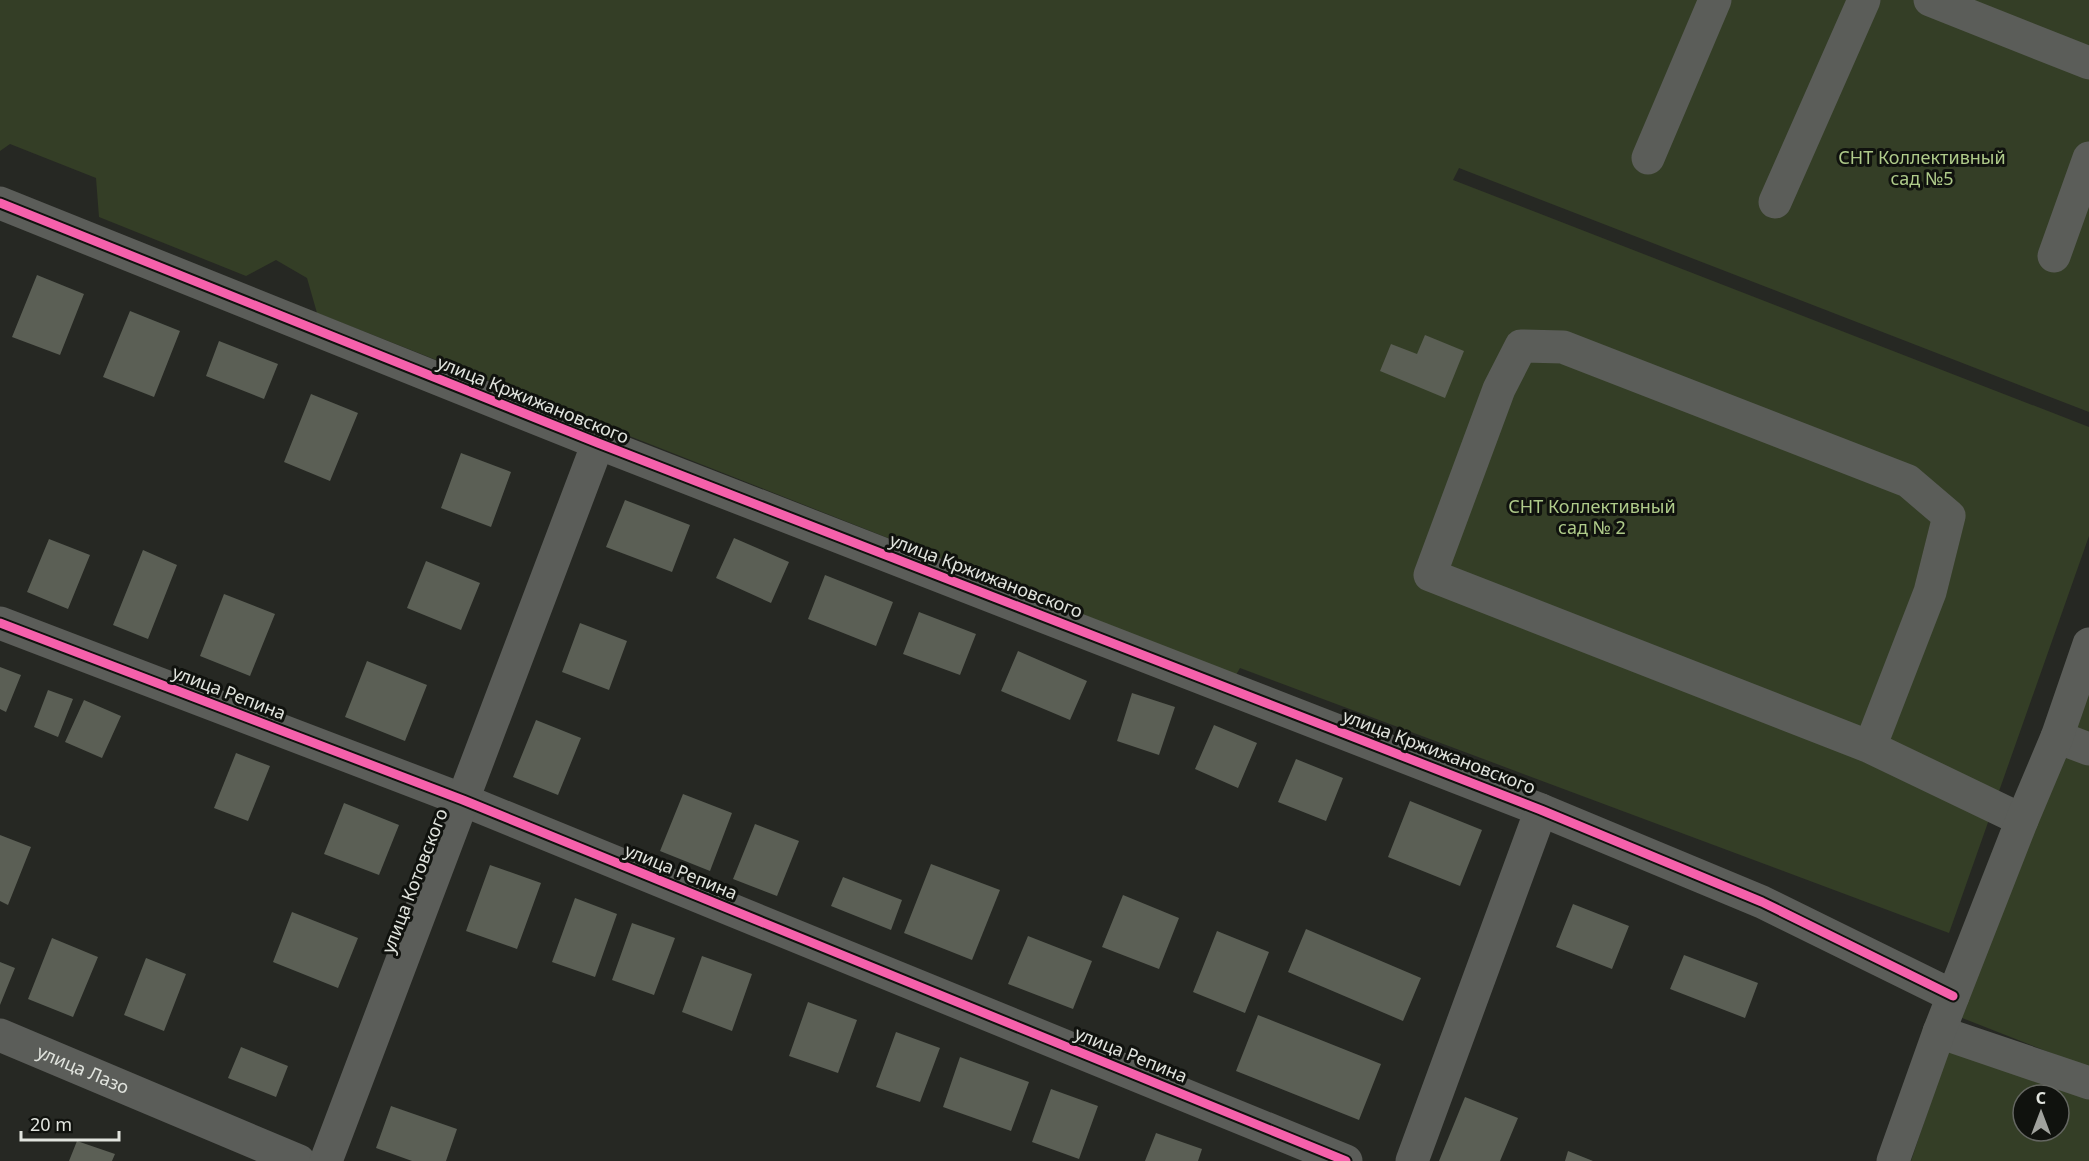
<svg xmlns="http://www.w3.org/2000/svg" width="2089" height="1161" font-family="'Noto Sans',sans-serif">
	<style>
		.green { fill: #343e26; fill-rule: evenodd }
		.building { fill: #5b5f55 }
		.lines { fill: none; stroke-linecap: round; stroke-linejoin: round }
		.minor { stroke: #5b5d59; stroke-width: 33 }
		.cycleway-casing { stroke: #10120e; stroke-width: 13 }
		.cycleway { stroke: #f560ab; stroke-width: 9 }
		.labels { text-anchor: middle; stroke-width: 6; stroke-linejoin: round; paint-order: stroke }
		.park-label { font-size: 18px; fill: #afcb8a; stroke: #10120e }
		.street-label { font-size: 18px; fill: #e1e4de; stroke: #10120e }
	</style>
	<rect width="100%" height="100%" fill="#262823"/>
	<path class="green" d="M0,0H2089V412L1459,168L1453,180L2089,427V536L1949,933L1240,668L1236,675L317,313L307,278L276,260L246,276L99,217L96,178L10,144L0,151Z
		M2089,650V1068L1947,1012Z
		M1952,1039L2089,1092V1161H1911ZM2023,1095H2059V1131H2023Z"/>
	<path class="building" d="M37,275L84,294L60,355L12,337Z
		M130,311L180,331L154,397L103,377Z
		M1425,335L1464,351L1445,398L1380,371L1391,344L1417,354Z
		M219,341L278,364L264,399L206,376Z
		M311,394L358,413L330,481L284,462Z
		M461,453L511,472L491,527L441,508Z
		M625,500L690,525L672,572L606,547Z
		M734,538L789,562L771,603L716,578Z
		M49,539L90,555L68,609L27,592Z
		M143,550L177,565L148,639L113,625Z
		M426,561L480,583L461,630L407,608Z
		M825,575L893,602L876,646L808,619Z
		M224,594L275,614L250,676L200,656Z
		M919,612L976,634L960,675L903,654Z
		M580,623L627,641L609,690L562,672Z
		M1018,651L1087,681L1070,720L1001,691Z
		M367,661L427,685L405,741L345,717Z
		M0,667L21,675L6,712L0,709Z
		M48,690L73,699L58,737L34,727Z
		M1132,693L1175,707L1159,755L1117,741Z
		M84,700L121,716L102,758L65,742Z
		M536,720L581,738L558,795L513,777Z
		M1214,725L1257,743L1238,788L1195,769Z
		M236,753L270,766L248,821L214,808Z
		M1296,759L1343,778L1326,821L1278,802Z
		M683,794L732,813L710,871L660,851Z
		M1410,801L1482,830L1460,886L1388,857Z
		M344,803L399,825L379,875L324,854Z
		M755,824L799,841L777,896L733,879Z
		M0,835L31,847L8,905L0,901Z
		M931,864L1000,890L972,960L904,933Z
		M490,865L541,883L517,949L466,931Z
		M843,877L902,900L891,930L831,906Z
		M1123,895L1179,918L1159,969L1102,947Z
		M575,898L617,914L595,977L552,962Z
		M1573,904L1629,926L1612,969L1556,947Z
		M292,912L358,938L338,988L273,962Z
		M632,923L675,938L654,995L612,980Z
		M1306,929L1421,978L1403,1021L1288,972Z
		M1217,931L1269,952L1245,1013L1193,992Z
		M1028,936L1092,961L1073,1009L1008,984Z
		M52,938L98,957L73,1017L28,999Z
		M1684,955L1758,983L1745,1018L1670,989Z
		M702,956L752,974L732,1031L682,1012Z
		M146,958L186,974L164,1031L124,1015Z
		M0,962L15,968L0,1005Z
		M808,1002L857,1020L838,1073L789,1056Z
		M1258,1015L1381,1064L1359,1120L1236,1071Z
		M896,1032L940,1048L920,1102L876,1087Z
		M241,1047L288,1066L276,1097L228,1078Z
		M960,1057L1029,1082L1011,1131L943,1107Z
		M1051,1089L1098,1106L1079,1159L1032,1142Z
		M1465,1097L1518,1118L1500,1161H1439Z
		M391,1106L457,1129L446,1161H412L376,1148Z
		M1156,1133L1202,1149L1198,1161H1145Z
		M77,1141L115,1154L112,1161H69Z
		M1568,1151L1593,1161H1565Z"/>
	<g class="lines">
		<g class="minor">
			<path d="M1930,0L2089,63"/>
			<path d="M1648,158L1715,0"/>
			<path d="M1775,202L1864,0"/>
			<path d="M0,203L598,443L1541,810L1762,902L1953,996"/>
			<path d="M2054,256L2089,158"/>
			<path d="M0,623L463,800L1346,1161"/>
			<path d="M2057,737L2089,749"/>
			<path d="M1870,747L1930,592L1949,516L1908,481L1563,347L1521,346L1499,389L1430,575L1870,747L2022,820"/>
			<path d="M1939,1032L2089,1083"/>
			<path id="s1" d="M0,1035L299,1161"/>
			<path d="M326,1161L598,443"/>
			<path d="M1412,1161L1541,810"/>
			<path d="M1893,1161L1939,1032L2022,820L2057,737L2089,644"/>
		</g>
		<g class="cycleway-casing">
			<path id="cycleway" d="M0,203L598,443L1541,810L1762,902L1953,996
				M0,623L463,800L1346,1161"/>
		</g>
		<use href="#cycleway" class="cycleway"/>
	</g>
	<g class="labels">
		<g class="park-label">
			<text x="1922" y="164">СНТ Коллективный<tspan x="1922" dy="21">сад №5</tspan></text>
			<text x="1592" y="513">СНТ Коллективный<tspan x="1592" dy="21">сад № 2</tspan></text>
		</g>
		<g class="street-label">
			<text transform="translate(533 400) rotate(22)" y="6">улица Кржижановского</text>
			<text transform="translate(986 576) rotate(21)" y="6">улица Кржижановского</text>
			<text transform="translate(229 693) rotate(21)" y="6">улица Репина</text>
			<text transform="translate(1439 752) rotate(21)" y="6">улица Кржижановского</text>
			<text transform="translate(681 872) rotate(22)" y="6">улица Репина</text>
			<text transform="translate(415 881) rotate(-69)" y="6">улица Котовского</text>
			<text transform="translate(1131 1055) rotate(22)" y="6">улица Репина</text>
			<text dy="6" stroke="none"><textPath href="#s1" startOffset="90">улица Лазо</textPath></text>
		</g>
	</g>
	<g transform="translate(2041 1113)"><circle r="28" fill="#10120e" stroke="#646661" stroke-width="1.5"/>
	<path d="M0-4.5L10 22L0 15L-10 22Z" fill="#a0a29d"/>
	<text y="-9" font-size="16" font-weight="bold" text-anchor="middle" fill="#e1e4de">С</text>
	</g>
	<path d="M21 1131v9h98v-9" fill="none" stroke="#e1e4de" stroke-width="3"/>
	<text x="30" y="1131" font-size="18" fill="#e1e4de" stroke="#10120e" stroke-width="4.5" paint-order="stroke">20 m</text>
</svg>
